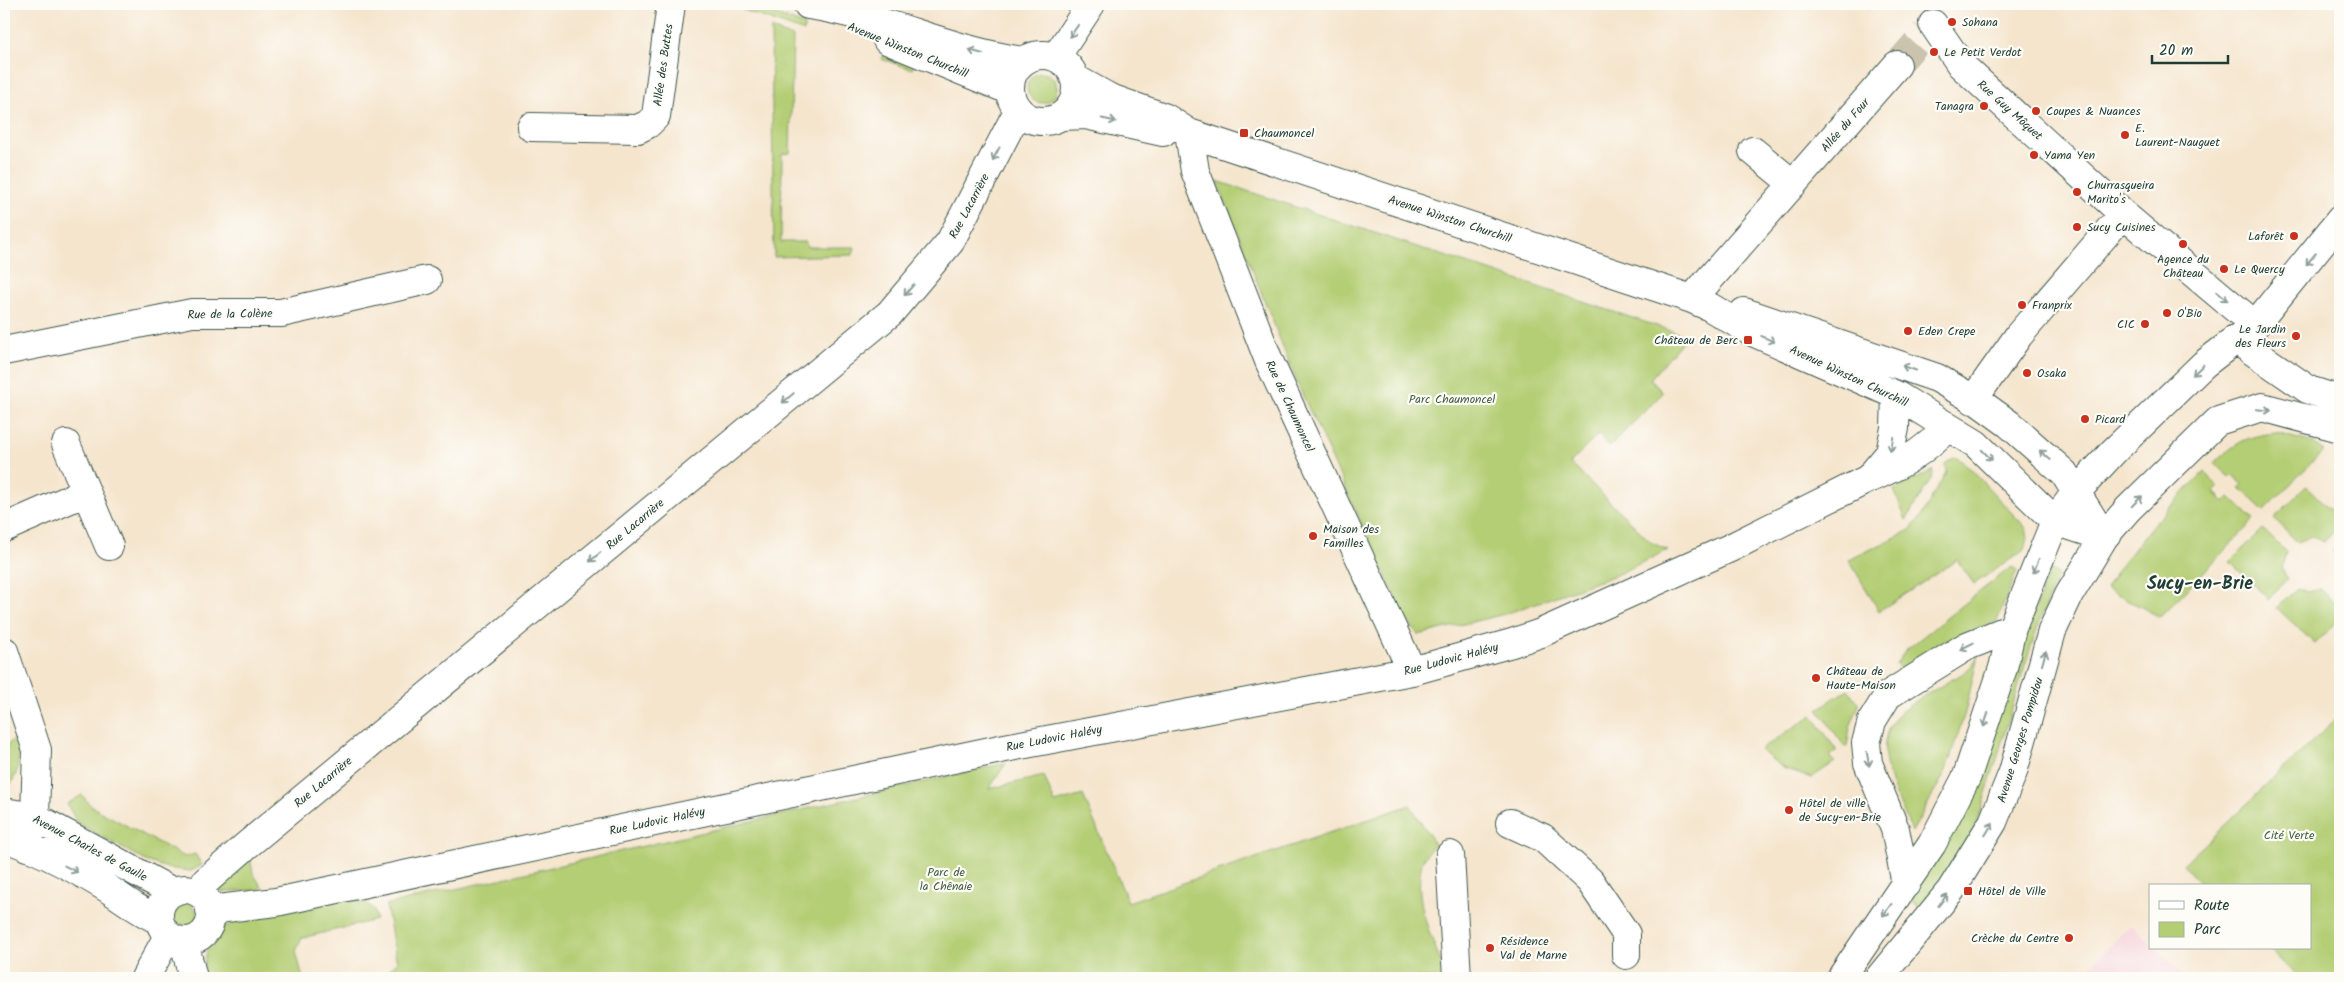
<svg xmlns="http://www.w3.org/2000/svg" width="2344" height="982" font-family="Kalam,sans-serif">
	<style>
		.built { fill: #f5cfd9 }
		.green { fill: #b4ce74; stroke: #6a8654 }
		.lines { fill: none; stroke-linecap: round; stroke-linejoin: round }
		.minor-tunnel { stroke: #cac3ae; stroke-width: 28; stroke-dasharray: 28 14; stroke-linecap: butt }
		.minor-casing { stroke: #3f564b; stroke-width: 30 }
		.minor { stroke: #fff; stroke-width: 28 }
		.oneway { stroke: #8f9e9a }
		.poi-dot { fill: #c8321e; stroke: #fdfcf7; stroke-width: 2 }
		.labels { text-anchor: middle; stroke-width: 4.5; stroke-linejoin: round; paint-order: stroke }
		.poi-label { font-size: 12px; fill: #1f3d34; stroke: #fdfcf7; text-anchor: start }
		.street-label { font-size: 12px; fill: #1f3d34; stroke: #fdfcf7 }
		.park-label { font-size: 12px; fill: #446144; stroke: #fdfcf7 }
		.district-label { font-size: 18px; font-weight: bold; fill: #1f3d34; stroke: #fdfcf7 }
	</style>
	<rect width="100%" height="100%" fill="#fdfcf7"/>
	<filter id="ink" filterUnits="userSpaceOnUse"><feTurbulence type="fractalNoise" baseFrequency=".02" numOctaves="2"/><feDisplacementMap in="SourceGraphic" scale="10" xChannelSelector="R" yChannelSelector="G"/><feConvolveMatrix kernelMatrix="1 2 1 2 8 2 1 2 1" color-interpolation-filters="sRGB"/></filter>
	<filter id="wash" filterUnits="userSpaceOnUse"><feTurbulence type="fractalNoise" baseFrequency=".0096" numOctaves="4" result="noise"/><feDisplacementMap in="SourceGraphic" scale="20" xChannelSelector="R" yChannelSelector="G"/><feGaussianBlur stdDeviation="1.12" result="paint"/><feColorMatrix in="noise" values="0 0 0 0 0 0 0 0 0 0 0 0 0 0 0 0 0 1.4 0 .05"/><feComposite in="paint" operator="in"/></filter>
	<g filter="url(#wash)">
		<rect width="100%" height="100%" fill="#f5e5cd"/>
		<path class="built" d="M2131,924L2150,943V948H2156L2187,978H2079Z"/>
		<path class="green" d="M727,4H746L804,25V32Z
			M771,29L793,37L790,153L782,154L781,242H806L807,247H855L853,255L774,257Z
			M884,52L915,63L912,69L881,59Z
			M1027 88a15 15 0 1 1 30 0a15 15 0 1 1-30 0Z
			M1217,181L1687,336L1650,379L1663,393L1610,446L1598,435L1570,463L1652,543L1668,550L1616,575L1505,614L1418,635L1403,614L1298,385Z
			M2276,433L2314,443L2323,451L2264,511L2240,488L2243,485L2233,474L2229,477L2214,463C2236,443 2245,436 2276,433Z
			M1955,457L1965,463L2026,528C2029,538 2028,542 2023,551L1974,584L1957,560L1879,611L1849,560L1910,530L1921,517L1946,472L1945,464Z
			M1934,470L1932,477L1906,520L1894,490Z
			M2204,472L2219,487L2214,492L2224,502L2230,497L2254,520L2160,617L2106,588C2133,544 2168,508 2204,472Z
			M2306,486L2340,519V525L2324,542L2312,537L2297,542L2274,518Z
			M2263,529L2286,552L2282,567L2287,579L2268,599L2230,562Z
			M2340,544V580L2335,575L2337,558L2333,551Z
			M2011,567L2017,571L1997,621L1907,671L1899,669L1896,664L1906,650Z
			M2049,570L2059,575C2028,641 2013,711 1990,780C1982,806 1975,836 1962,859C1951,877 1937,894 1925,912L1907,897L2017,670L2029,625Z
			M2297,588L2308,592L2321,589L2338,607L2340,619L2315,644L2277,608Z
			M1978,655L1965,713L1945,773L1912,832C1898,797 1864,742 1902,711C1914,701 1928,694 1941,686C1959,674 1968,675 1978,655Z
			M1848,689L1859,705L1850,727L1847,747H1845L1818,709Z
			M1812,715L1837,751L1830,756L1835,762L1811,778L1783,768L1760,750Z
			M2340,715V978H2299L2268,948H2310V886H2203L2183,865Z
			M16,738C21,759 20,776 4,792V747Z
			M1006,763L989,789L1044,776L1055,803L1083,795L1128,902L1410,805L1435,844C1431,849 1424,856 1422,863C1412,901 1434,944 1448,978H378L397,963L386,905Z
			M82,795L90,805L101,812L185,857L195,854L202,865L191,871L167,868L146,861L77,823L67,804Z
			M250,857L253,873L262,887L258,890L218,892L213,888Z
			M355,894L374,909L376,920L302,938L296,951L303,978H203C204,959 206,944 221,930C238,914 329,900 355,894Z
			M170 917a14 14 0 1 1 28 0a14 14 0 1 1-28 0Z"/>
	</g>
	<g filter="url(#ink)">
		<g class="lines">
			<path class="minor-tunnel" d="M1897,65L1925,33"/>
			<g class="minor-casing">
				<path id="minor" d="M808,5C882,16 949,50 1023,61
					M1933,24L1961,65L2123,214L2255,325
					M887,40L1009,90
					M1010 88a33 33 0 1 1 66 0a33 33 0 1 1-66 0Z
					M1056,57L1091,4
					M1074,78L1110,98L1166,118L1189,133L1692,299L1710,307L1748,330L1896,395L1976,444L2055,521L2104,537
					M1061,116L1086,115L1163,132
					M531,127L638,129L648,124L656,116L671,4
					M1189,133L1195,171L1269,361L1412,671
					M1753,151L1793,184
					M1692,299L1897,65
					M1744,312L1937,378L1980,403L2009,424L2064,473L2104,537
					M2235,339L2309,390L2340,400
					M4,351L192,313H281L427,280
					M1896,395L1895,428L1890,453L1868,479C1901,466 1923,452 1948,427
					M1973,400L2019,335L2123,214
					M66,444L109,546
					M4,528L86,492
					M4,651L37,750L35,817L27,847
					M4,812L35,817L173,892
					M1510,823L1543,838L1590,881L1626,934V955
					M4,838C37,848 72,867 102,885C122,897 137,911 159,920
					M1450,855L1457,978
					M1906,884L1895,829L1868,763L1866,743L1872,721L1888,695L1967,646L2012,628
					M159 915a26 26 0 1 1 52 0a26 26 0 1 1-52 0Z
					M199,893L206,881L247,845L890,313L950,242L1018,111
					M210,910L276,902L1005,748L1412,671L1512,643L1541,633L1730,548L1868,479
					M184,942L193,978
					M145,978L168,936
					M1841,978L1932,844L1967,776L2003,668L2012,628L2055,521L2076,492L2114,451L2204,364L2255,325L2340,220
					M1879,978L1951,890L1993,822L2013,772L2052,631L2069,595L2104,537L2128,509L2218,421L2262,407L2340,428"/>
			</g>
			<use href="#minor" class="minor"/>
		</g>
		<defs><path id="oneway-shaft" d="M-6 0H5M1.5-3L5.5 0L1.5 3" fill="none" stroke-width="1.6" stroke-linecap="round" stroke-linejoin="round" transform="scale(1.25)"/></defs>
		<g class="oneway">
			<use href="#oneway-shaft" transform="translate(1074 31) rotate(124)"/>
			<use href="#oneway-shaft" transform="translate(976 52) rotate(-164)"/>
			<use href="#oneway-shaft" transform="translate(1109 120) rotate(12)"/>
			<use href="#oneway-shaft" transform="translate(996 154) rotate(118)"/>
			<use href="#oneway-shaft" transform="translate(2311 259) rotate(130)"/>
			<use href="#oneway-shaft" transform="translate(909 290) rotate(130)"/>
			<use href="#oneway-shaft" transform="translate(2222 296) rotate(39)"/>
			<use href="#oneway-shaft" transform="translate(1768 339) rotate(24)"/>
			<use href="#oneway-shaft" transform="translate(1909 368) rotate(-161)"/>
			<use href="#oneway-shaft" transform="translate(2198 370) rotate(136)"/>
			<use href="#oneway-shaft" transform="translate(788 398) rotate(140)"/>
			<use href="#oneway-shaft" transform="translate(2264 410) rotate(5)"/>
			<use href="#oneway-shaft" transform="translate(1892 444) rotate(101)"/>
			<use href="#oneway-shaft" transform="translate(1987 455) rotate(45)"/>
			<use href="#oneway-shaft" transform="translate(2045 455) rotate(-139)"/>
			<use href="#oneway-shaft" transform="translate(2137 501) rotate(-45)"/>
			<use href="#oneway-shaft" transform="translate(595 557) rotate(140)"/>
			<use href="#oneway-shaft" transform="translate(2036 566) rotate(111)"/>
			<use href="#oneway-shaft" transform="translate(1967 646) rotate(154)"/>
			<use href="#oneway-shaft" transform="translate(2044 658) rotate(-74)"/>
			<use href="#oneway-shaft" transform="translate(1986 720) rotate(108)"/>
			<use href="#oneway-shaft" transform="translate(1868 759) rotate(80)"/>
			<use href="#oneway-shaft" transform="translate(1989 829) rotate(-59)"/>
			<use href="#oneway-shaft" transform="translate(71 869) rotate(27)"/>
			<use href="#oneway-shaft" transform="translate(1943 900) rotate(-52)"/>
			<use href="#oneway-shaft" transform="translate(1887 910) rotate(126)"/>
		</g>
	</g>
	<g class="poi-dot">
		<circle cx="1952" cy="22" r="5"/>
		<circle cx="1934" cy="52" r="5"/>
		<circle cx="1984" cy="106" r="5"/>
		<circle cx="2036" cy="111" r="5"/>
		<rect x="1239" y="128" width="10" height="10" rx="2.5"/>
		<circle cx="2125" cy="135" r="5"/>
		<circle cx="2034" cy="155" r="5"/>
		<circle cx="2077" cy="192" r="5"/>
		<circle cx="2077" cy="227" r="5"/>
		<circle cx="2294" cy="236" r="5"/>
		<circle cx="2183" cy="244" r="5"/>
		<circle cx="2224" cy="269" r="5"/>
		<circle cx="2022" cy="305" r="5"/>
		<circle cx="2167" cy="313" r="5"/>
		<circle cx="2145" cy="324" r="5"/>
		<circle cx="1908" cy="331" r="5"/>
		<circle cx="2296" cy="336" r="5"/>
		<rect x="1743" y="335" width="10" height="10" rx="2.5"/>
		<circle cx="2027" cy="373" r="5"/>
		<circle cx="2085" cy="419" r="5"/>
		<circle cx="1313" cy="536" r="5"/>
		<circle cx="1816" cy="678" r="5"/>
		<circle cx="1789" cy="810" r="5"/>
		<rect x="1963" y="886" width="10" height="10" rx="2.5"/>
		<circle cx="2069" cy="938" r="5"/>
		<circle cx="1490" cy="948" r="5"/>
	</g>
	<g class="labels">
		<g class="poi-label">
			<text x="1962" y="26">Sohana</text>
			<text x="1944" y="56">Le Petit Verdot</text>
			<text x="1974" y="110" text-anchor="end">Tanagra</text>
			<text x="2046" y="115">Coupes &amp; Nuances</text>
			<text x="2135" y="132">E.<tspan x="2135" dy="14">Laurent-Nauguet</tspan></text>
			<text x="1254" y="137">Chaumoncel</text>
			<text x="2044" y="159">Yama Yen</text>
			<text x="2087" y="189">Churrasqueira<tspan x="2087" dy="14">Marito's</tspan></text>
			<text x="2087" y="231">Sucy Cuisines</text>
			<text x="2284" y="240" text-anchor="end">Laforêt</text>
			<text x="2183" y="263" text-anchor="middle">Agence du<tspan x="2183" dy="14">Château</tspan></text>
			<text x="2234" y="273">Le Quercy</text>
			<text x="2032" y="309">Franprix</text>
			<text x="2177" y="317">O'Bio</text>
			<text x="2135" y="328" text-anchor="end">CIC</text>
			<text x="2286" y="333" text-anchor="end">Le Jardin<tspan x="2286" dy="14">des Fleurs</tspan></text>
			<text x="1918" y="335">Eden Crepe</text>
			<text x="1738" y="344" text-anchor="end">Château de Berc</text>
			<text x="2037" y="377">Osaka</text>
			<text x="2095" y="423">Picard</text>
			<text x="1323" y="533">Maison des<tspan x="1323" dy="14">Familles</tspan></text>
			<text x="1826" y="675">Château de<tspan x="1826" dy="14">Haute-Maison</tspan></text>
			<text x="1799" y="807">Hôtel de ville<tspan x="1799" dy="14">de Sucy-en-Brie</tspan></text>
			<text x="1978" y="895">Hôtel de Ville</text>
			<text x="2059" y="942" text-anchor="end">Crèche du Centre</text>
			<text x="1500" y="945">Résidence<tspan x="1500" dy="14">Val de Marne</tspan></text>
		</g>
		<g class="street-label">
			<text transform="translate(908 50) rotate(22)" y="4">Avenue Winston Churchill</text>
			<text transform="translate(663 65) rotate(-82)" y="4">Allée des Buttes</text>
			<text transform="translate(2010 110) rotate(42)" y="4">Rue Guy Môquet</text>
			<text transform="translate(1845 125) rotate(-49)" y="4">Allée du Four</text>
			<text transform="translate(969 206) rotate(-62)" y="4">Rue Lacarrière</text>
			<text transform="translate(1450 219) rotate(18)" y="4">Avenue Winston Churchill</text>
			<text transform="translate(230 314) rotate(-1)" y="4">Rue de la Colène</text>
			<text transform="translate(1849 376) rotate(25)" y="4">Avenue Winston Churchill</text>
			<text transform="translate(1290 406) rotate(65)" y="4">Rue de Chaumoncel</text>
			<text transform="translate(635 524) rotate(-40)" y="4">Rue Lacarrière</text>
			<text transform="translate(1451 659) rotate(-15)" y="4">Rue Ludovic Halévy</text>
			<text transform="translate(1054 738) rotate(-11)" y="4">Rue Ludovic Halévy</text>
			<text transform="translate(2020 740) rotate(-73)" y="4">Avenue Georges Pompidou</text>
			<text transform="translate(323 782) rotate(-40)" y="4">Rue Lacarrière</text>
			<text transform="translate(657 821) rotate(-12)" y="4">Rue Ludovic Halévy</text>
			<text transform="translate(90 848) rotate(28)" y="4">Avenue Charles de Gaulle</text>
		</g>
		<g class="park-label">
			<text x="1452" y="403">Parc Chaumoncel</text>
			<text x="2289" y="839">Cité Verte</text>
			<text x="946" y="876">Parc de<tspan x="946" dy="14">la Chênaie</tspan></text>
		</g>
		<g class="district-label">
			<text x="2200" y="589">Sucy-en-Brie</text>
		</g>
	</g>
	<rect width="2344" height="982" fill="none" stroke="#fdfcf7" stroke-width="20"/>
	<rect x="2149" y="884" width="162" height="65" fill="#fdfcf7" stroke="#a4b0a9"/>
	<rect x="2159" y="901" width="25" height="8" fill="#ffffff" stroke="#a4b0a9"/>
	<text x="2194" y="910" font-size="15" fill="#1f3d34">Route</text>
	<rect x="2159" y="922" width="25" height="15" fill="#b4ce74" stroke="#a4b0a9"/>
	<text x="2194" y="934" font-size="15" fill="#1f3d34">Parc</text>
	<path d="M2152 55v8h76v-8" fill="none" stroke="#1f3d34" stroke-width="2.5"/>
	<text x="2159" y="55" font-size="15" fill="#1f3d34" stroke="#fdfcf7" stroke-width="4" paint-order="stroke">20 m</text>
</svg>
